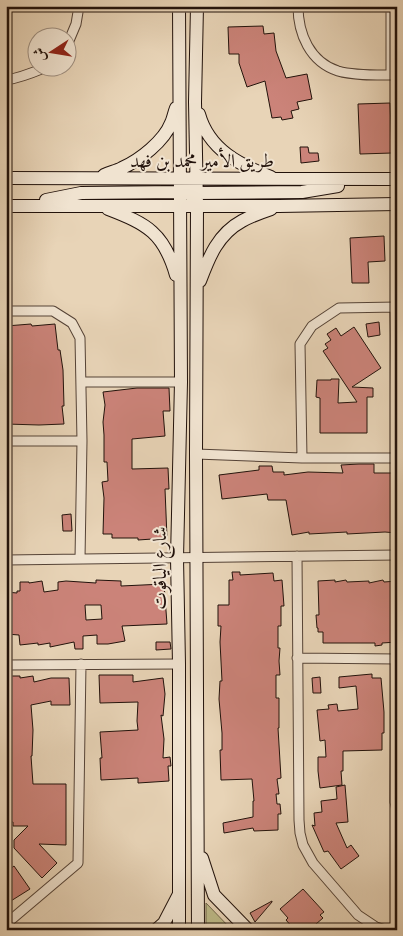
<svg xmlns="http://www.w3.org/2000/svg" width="403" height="936" font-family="'IM FELL French Canon',Amiri,serif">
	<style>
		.green { fill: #bebb89; stroke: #70664a }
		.building { fill: #cb8379; stroke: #22120b; fill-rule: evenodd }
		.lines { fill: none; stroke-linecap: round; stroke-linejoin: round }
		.street-casing { stroke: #544236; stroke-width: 11 }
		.secondary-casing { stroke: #22120b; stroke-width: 14 }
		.street { stroke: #f0e3d0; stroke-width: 9 }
		.secondary { stroke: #f0e3d0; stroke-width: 12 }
		.labels { text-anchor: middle; stroke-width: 4; stroke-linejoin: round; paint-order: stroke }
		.street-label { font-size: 19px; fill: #22120b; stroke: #f0e3d0 }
	</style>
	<rect width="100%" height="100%" fill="#e8d4b7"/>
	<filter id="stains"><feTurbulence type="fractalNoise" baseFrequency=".004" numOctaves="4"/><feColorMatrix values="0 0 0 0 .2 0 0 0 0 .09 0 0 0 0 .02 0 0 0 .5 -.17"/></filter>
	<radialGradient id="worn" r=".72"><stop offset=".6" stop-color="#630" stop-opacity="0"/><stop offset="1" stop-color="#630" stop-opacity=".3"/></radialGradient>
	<path class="green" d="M206,903L232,930H206Z"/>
	<path class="building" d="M263,26L264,34L274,33L276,51L286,78L307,74L312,99L297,102L299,109L291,111L293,118L282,120L281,117L272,118L265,81L247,87L239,63V54H229L228,27Z
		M390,103L392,153L360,154L358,104Z
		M300,147H308L309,153H318L319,161L301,163Z
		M384,236L385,261L368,262L369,283H352L350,238Z
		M379,322L380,335L368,337L366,324Z
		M31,324L32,326L55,324L58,350H60L63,370L64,406H62L64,424L39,425L6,424V394H8L6,381V326Z
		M354,327L381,368L352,387L373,388V397H367V433H320V398L316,397L317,380H331V379H339L338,403L357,402L323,351L328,348L325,344L331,340L327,334L336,328L341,336Z
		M137,388H169L170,411H163L165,436L132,439V469L168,468L169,489H165L167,538L138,540V538H112V534H103L104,498L102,482L108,481L107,462H104V435L103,422L105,405L103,392Z
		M359,464H374V473H397V533L385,532L347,534V532L309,534V532L292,535L286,500H268L267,494L222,499L219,475L259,470V466H272L273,472H284V475L308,472L343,473L341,465Z
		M71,514L72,531H63L62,515Z
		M232,572H240V575L273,573L274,581L282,580L284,606H281V626H278V648H280L279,661L280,675H276V698H279V728H278L281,778L277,779L279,794H276L277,804H280L281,814H278V830L254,831L253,828L224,833L223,823L253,817V801H254L252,779L221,780L220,750H222V733L219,699L220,681H222L220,642L221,626H218V605H229V580H233Z
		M96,580L121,581V586L164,584L167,624L122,626L125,641L108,644H97V635L83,636V649H75L74,642L50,647V643L38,645V643L20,645L19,635L6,634V592L17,593V591H20V582H29V583L42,581L44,592L58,590V582L66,581L96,583ZM85,605H101L102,619L86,620Z
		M335,580V582L346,580L347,582L369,581V583L383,580L384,582L397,581V642L382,643V645L375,646V643H323V632H318V628H317L316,615H319L318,581Z
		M156,642H170L171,649L156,650Z
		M372,674V678H381L384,712V733H382V750L343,751V771H341L342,785L320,788L318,771V757H326L325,740L320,741L317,710L329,709L328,705L337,704L338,711L358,709L356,686L339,688V677Z
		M99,675H133V682L163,678L165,694L163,716L161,715L164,739L163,758L170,757L171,766H168L169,781L138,783V778L101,780L100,758H102L100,732L138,730L137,721L138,702L100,703Z
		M6,676H20V678L33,676L34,682L51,678H69L70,705H51V701L31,705L33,730L32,756H31L33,784H66V845L39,844L57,863L42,878L14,848V840L28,826H13V822H6Z
		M320,677L321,693H313L312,678Z
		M345,785L348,822L336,823L347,848L351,845L359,856L341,869L328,851L324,852L312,825L315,826L314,813L322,812L321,801L337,799L336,787Z
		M14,866L30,889L6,904V872Z
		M303,889L324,912L320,915L323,918L309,930H300L296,926L293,928L286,920L288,918L280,909Z
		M272,901V902L255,922L250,913Z"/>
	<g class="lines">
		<g class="street-casing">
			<path id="street" d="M298,6C298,34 310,62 338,71C355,76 379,75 397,75
				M391,6V75
				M68,43L76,24L79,6
				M6,80C20,78 32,73 44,68
				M395,307L397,423
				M6,311H53L72,323L80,338L82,441L80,559
				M81,382H181
				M6,441H82
				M196,454L302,458H397
				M302,458L300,344L312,326L339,308L397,307
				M297,556L299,820L300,833L303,845L313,863L358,915L376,927L385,930
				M6,560L397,555
				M297,658L397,659
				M396,659L395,802L397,810
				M6,665L179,664
				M6,924L78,863L81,664"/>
		</g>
		<g class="secondary-casing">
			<path id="secondary" d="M179,6L181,382L177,558L179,664V930
				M197,6L195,102L197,206L196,454L198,930
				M199,114C209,150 240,165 271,177
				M104,175C110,172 117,171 122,168C140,160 164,141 171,123C173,119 174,113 176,108
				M6,178L397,179
				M190,195L197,193L302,192L338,186
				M46,200L81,193L180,192L188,190
				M6,206H279L397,204
				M108,209C147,224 164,233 176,275
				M200,281C209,257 218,234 242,221C251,216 262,212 271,209
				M202,858L214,895L248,930
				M156,930L164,923L178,896"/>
		</g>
		<use href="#street" class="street"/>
		<use href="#secondary" class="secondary"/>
	</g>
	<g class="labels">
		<g class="street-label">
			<text x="202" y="167">طريق الأمير محمد بن فهد</text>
			<text transform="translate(159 568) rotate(-90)" y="7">شارع الياقوت</text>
		</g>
	</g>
	<rect width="403" height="936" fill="none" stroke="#e8d4b7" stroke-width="25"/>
	<rect x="8" y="8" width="388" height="921" fill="none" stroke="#22120b" stroke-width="2.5"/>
	<rect x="12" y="12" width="378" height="911" fill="none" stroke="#22120b"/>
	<g transform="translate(52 52) rotate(258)"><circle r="24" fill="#f0e3d0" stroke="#9e8f81"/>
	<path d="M0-4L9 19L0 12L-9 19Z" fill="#8f2418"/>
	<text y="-8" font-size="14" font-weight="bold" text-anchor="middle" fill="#22120b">ش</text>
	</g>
	<rect width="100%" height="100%" filter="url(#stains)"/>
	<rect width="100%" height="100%" fill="url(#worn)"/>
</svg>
